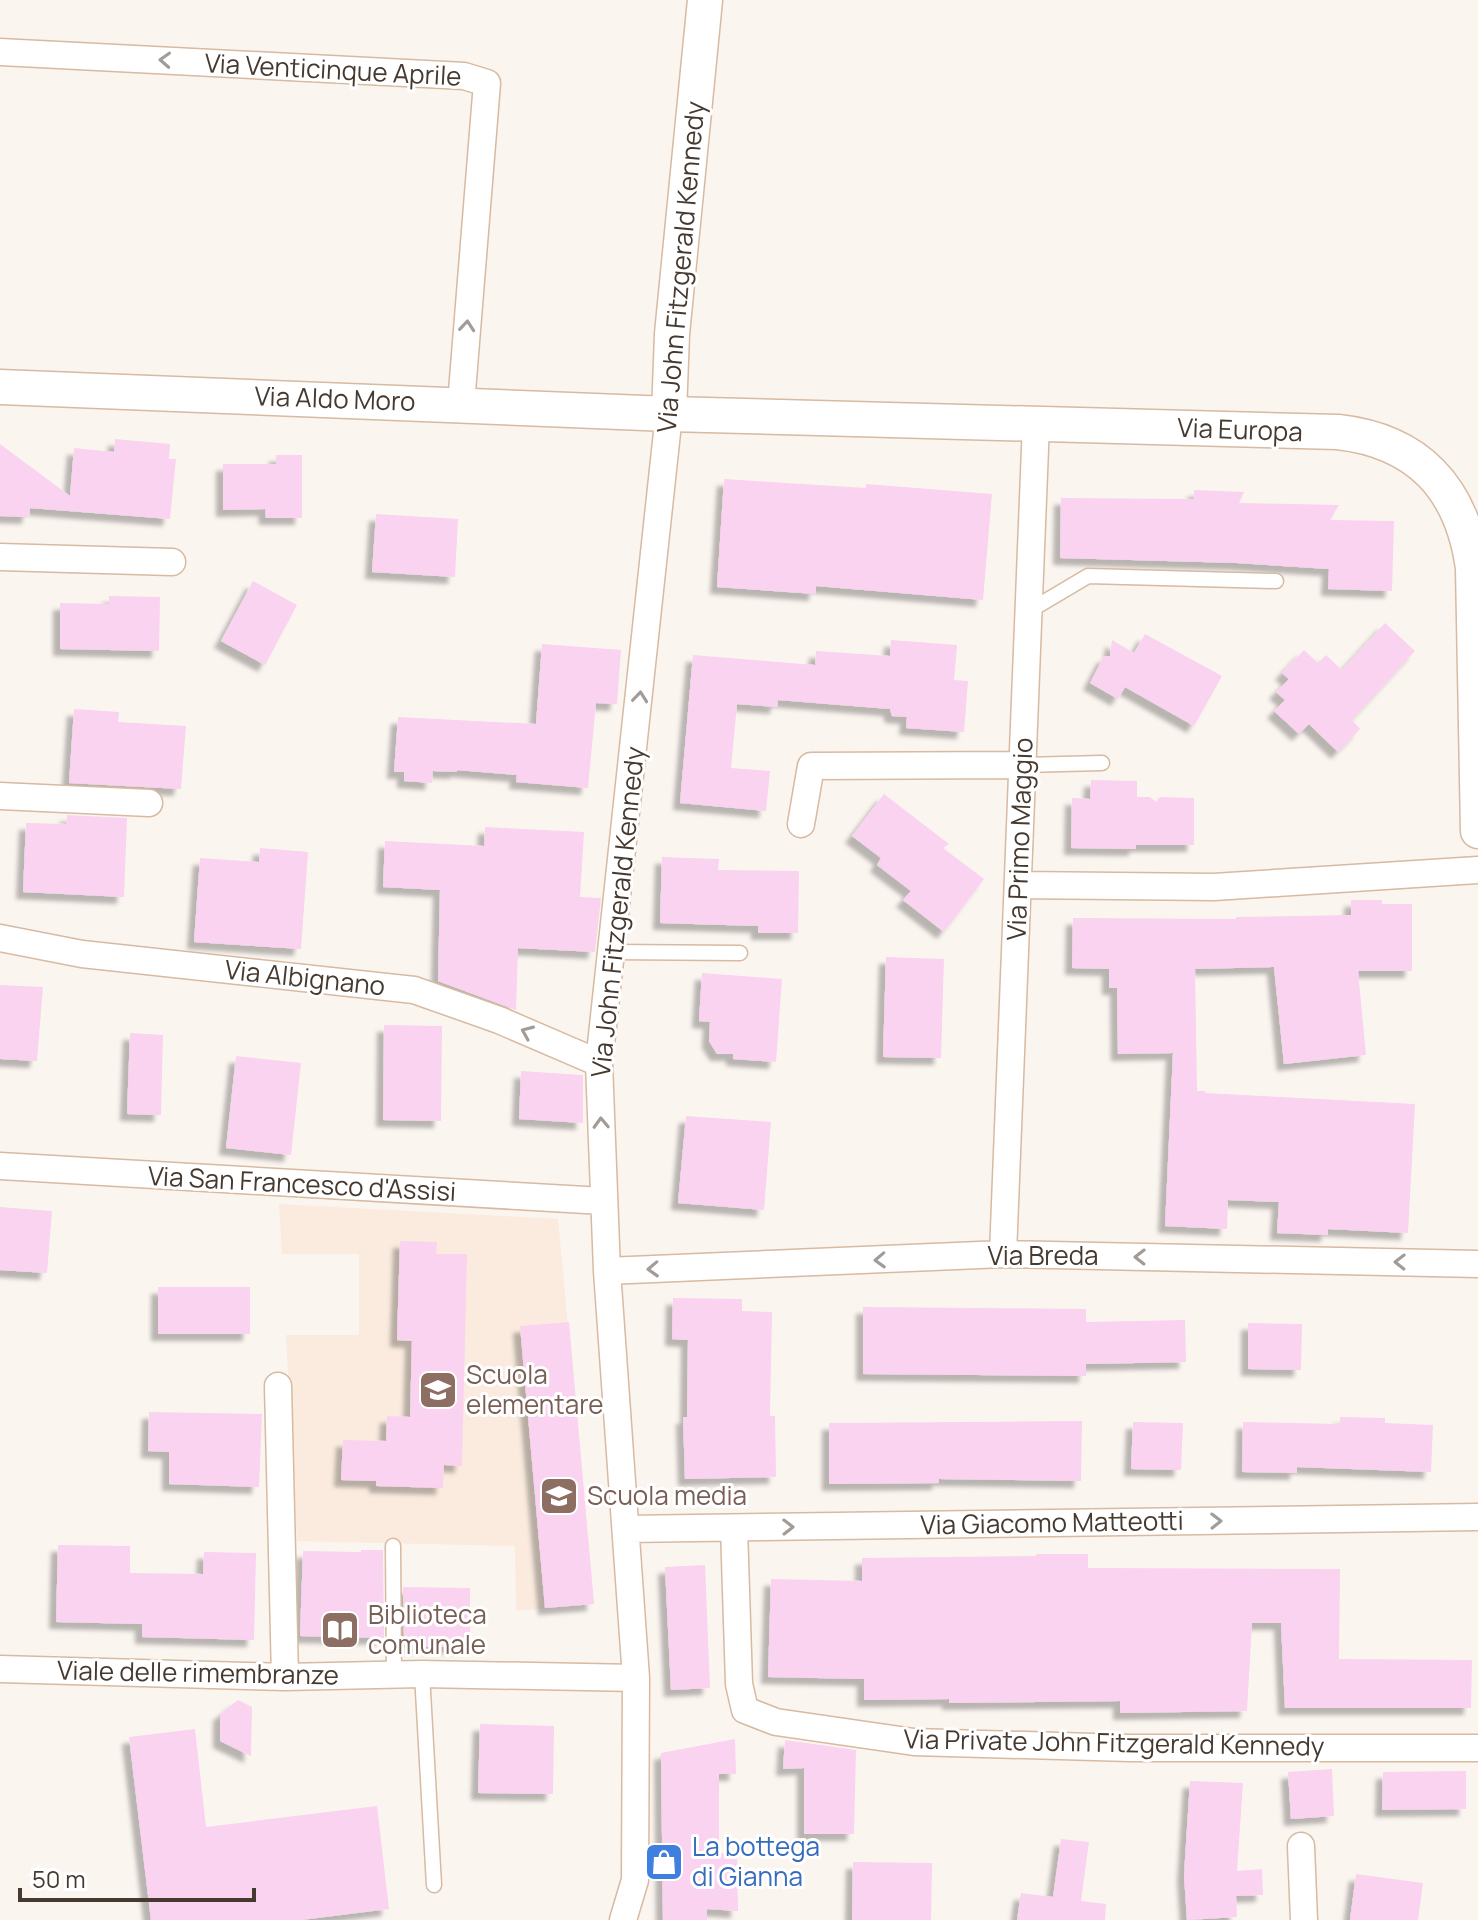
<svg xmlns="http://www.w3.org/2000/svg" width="1478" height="1920" font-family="Manrope,sans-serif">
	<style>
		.built { fill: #faebde }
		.building { fill: #fad3f0; filter: url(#shadow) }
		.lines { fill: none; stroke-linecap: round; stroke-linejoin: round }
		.service-casing { stroke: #d7baa0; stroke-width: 17 }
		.minor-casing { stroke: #d7baa0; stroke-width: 29 }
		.tertiary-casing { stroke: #d7baa0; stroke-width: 37 }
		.service { stroke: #fff; stroke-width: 14 }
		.minor { stroke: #fff; stroke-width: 26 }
		.tertiary { stroke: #fff; stroke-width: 34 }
		.oneway { stroke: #a29c98 }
		.labels { text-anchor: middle; stroke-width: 6; stroke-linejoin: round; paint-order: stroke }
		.street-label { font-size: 26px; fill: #463a30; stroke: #fff }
		.education-label { font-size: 26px; fill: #785e54; stroke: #fff; text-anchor: start }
		.shop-label { font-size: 26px; fill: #366cbe; stroke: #fff; text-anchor: start }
	</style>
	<defs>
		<filter id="shadow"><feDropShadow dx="-7" dy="7" stdDeviation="2" flood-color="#0004"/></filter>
	</defs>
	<rect width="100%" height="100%" fill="#fbf5f0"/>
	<path class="built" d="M279,1204L558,1219L594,1604L516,1611L515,1546L297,1541L286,1335H359V1254H282Z"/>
	<path class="building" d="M115,439L170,444L169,459H176L170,519L30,508L29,517L0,516V444L70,496L74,448L114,452Z
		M276,455H302V518H266L265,509L223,510V464H276Z
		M724,479L866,488V484L992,494L983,600L816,586V594L717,587Z
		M1194,490L1244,492L1239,503L1339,505L1330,520L1394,521L1392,591L1328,589L1329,569L1237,563L1060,558L1061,498L1194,499Z
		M376,514L458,519L455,577L372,572Z
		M253,581L297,605L265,665L221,641Z
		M109,596L160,597L159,651L60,649V603L109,604Z
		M1385,623L1415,651L1352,720L1360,729L1338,752L1309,724L1299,734L1274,711L1285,700L1276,692L1289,679L1282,673L1304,650L1318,663L1326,655L1342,670Z
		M1145,634L1222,676L1194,726L1125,687L1118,699L1090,683L1104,656H1110L1112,640L1134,653Z
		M891,640L957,645L954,680L968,681L964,732L906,728L907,717L892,716L890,709L778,700L777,707L737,704L731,768L770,771L766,811L680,803L693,655L815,665L816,651L890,656Z
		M542,644L621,650L617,704L596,703L588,788L516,782L517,775L457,770V772L433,771L432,783L404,781V772H394L398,717L536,724Z
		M74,709L119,712L118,722L186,726L181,789L69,783Z
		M1091,780L1137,781V797H1150L1156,802L1160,797L1194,798V845H1136V849L1071,848L1072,798L1090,799Z
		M884,794L949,844L943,848L984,879L944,932L903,900L911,891L877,865L881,858L852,836Z
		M67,815L127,818L124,897L23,892L26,823L66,824Z
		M485,827L584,832L580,897L601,898L595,952L518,948L516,1010L438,981L440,890L383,887L385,841L484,846Z
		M260,848L308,852L301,949L194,942L200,858L259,862Z
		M662,857L719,859L718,870L799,871L798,933H758V926L660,923Z
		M1351,900H1382V904H1412V971H1358L1366,1055L1284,1064L1274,967L1195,969L1197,1091H1205V1093L1415,1104L1408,1233L1328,1229V1235L1277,1233L1279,1202L1228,1200L1227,1229L1165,1226L1173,1053L1118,1054L1117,988H1109V969L1072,968L1073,918L1236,919V917L1351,915Z
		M886,957L944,959L941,1058L883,1057Z
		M702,973L782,979L776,1062L733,1059V1054H717L709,1041L710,1022L699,1021Z
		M0,985L43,987L37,1061L0,1059Z
		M384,1025L442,1026L441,1121L383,1120Z
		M130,1033L163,1035L161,1115L127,1114Z
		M236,1056L301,1063L291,1155L226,1148Z
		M521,1071L583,1075V1123L519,1119Z
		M686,1116L771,1122L764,1210L678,1203Z
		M0,1207L52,1211L47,1273L0,1270Z
		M400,1241L437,1242L436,1254H467L462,1466L444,1465L443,1488L376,1486V1481L341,1480L343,1440L386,1441L387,1416L410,1417L412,1341L397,1340Z
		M158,1287H250V1334H158Z
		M673,1298L742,1299V1311L772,1312L770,1416H775L776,1477L685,1479L683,1417H687L688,1340L672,1339Z
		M863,1307L1086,1309V1322L1185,1320L1186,1362L1086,1364V1376L863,1374Z
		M569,1322L594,1604L545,1608L520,1326Z
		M1248,1323L1302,1324L1301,1370L1248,1369Z
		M149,1412L262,1414L259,1487L169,1484V1452L148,1451Z
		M1340,1417L1385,1418V1423L1433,1425L1431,1472L1297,1467V1473L1242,1472L1243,1422L1340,1424Z
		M1082,1421L1081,1481L939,1479V1483L829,1484V1423Z
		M1133,1422L1183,1423L1181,1470L1131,1469Z
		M58,1545L130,1546V1573L203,1574L204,1552L256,1553L254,1640L142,1637V1624L56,1622Z
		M361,1550H383L384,1638L300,1636L303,1551L361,1552Z
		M1036,1554H1088V1568L1340,1569L1339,1659L1472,1660L1471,1708H1285L1281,1623H1252L1247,1711L1120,1713V1701L949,1703V1699L864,1700V1679L768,1677L771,1579L862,1581V1558L1036,1556Z
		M705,1565L710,1688L671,1690L665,1567Z
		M403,1587L470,1588V1647H410V1639L404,1638Z
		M238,1700L252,1707L251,1756L220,1741V1714Z
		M480,1724L554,1726L553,1794L478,1793Z
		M195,1729L206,1827L377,1806L389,1909L301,1920H151L129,1737Z
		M735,1739L736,1774H719V1853L737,1854L738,1911L707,1909V1920H663L661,1753Z
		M785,1740L856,1750L854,1834H804V1768L783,1769Z
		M1332,1769L1334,1816L1291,1819L1288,1772Z
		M1466,1771V1809L1382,1810L1383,1772Z
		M1190,1781L1243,1783L1237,1871L1262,1869L1263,1895L1236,1896L1237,1917L1187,1920L1184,1875Z
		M1061,1839L1089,1842L1081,1901L1106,1904L1105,1920H1017L1021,1893L1053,1897Z
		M853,1862L932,1863L931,1920H852Z
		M1356,1874L1423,1883L1418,1920H1350Z"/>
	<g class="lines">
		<g class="service-casing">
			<path id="service" d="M1029,611L1088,576L1276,581
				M1023,765L1102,763
				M611,952L740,953
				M393,1546L394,1676
				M422,1674L434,1885"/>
		</g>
		<g class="minor-casing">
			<path id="minor" d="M0,52L464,76L487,83L461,404
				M0,557L172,562
				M0,796L149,803
				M801,824L811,766L1023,765
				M1018,885L1214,887L1478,870
				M0,938L82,954L414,990L499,1020L599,1063
				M0,1166L603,1201
				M1003,1254L1036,423
				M607,1271L1003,1254L1478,1264
				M278,1386L285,1677
				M734,1528L739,1684L745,1710L776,1722L914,1742L1130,1748H1478
				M626,1529L1478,1517
				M0,1669L285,1677L422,1674L636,1678
				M1301,1846L1304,1920
				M623,1920L635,1880L636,1678L607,1271L599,1063L669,414"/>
		</g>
		<g class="tertiary-casing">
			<path id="tertiary" d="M0,387L669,414L1338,432C1418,441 1462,488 1473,568L1478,831
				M669,414L672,334L705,0"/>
		</g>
		<use href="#service" class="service"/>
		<use href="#minor" class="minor"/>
		<use href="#tertiary" class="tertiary"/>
	</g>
	<defs><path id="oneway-chevron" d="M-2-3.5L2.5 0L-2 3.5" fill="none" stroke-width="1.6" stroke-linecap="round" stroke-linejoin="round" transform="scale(2)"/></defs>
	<g class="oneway">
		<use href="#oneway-chevron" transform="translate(165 60) rotate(-177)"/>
		<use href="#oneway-chevron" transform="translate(467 326) rotate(-85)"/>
		<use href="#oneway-chevron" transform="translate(640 697) rotate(-84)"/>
		<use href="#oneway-chevron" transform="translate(527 1032) rotate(-157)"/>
		<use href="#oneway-chevron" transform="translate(601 1123) rotate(-92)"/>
		<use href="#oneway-chevron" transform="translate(1140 1257) rotate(-179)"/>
		<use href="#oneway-chevron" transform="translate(880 1260) rotate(178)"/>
		<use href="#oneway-chevron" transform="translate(1400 1262) rotate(-179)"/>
		<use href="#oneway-chevron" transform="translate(653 1269) rotate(178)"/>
		<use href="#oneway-chevron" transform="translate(1216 1521) rotate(-1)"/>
		<use href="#oneway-chevron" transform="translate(788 1527) rotate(-1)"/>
	</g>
	<defs>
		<g id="school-square" transform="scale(2)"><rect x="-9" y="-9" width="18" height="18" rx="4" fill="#8d6e63" stroke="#fff"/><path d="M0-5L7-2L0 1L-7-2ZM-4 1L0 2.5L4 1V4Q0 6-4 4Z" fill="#fff"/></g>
		<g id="library-square" transform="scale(2)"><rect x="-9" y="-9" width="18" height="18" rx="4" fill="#8d6e63" stroke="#fff"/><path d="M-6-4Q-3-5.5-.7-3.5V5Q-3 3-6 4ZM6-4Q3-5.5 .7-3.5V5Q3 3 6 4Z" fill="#fff"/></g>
		<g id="shop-square" transform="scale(2)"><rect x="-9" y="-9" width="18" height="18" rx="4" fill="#3f7fe0" stroke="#fff"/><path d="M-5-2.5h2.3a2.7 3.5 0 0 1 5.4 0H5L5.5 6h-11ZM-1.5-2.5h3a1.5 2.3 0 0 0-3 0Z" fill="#fff"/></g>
	</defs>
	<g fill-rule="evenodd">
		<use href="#school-square" x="438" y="1390"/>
		<use href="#school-square" x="559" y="1496"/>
		<use href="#library-square" x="340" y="1630"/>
		<use href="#shop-square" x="664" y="1862"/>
	</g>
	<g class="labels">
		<g class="street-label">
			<text transform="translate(333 70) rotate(3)" y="9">Via Venticinque Aprile</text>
			<text transform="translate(681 267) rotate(-85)" y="9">Via John Fitzgerald Kennedy</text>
			<text transform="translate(335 399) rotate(2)" y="9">Via Aldo Moro</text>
			<text transform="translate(1240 430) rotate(2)" y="9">Via Europa</text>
			<text transform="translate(1020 839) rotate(-88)" y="9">Via Primo Maggio</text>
			<text transform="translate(618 912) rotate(-84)" y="9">Via John Fitzgerald Kennedy</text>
			<text transform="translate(305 978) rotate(6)" y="9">Via Albignano</text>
			<text transform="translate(302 1184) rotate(3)" y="9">Via San Francesco d'Assisi</text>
			<text x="1043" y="1265">Via Breda</text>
			<text transform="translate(1052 1523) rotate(-1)" y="9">Via Giacomo Matteotti</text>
			<text transform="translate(198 1673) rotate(1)" y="9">Viale delle rimembranze</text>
			<text transform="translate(1114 1743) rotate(1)" y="9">Via Private John Fitzgerald Kennedy</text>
		</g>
		<g class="education-label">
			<text x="466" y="1384">Scuola<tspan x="466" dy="30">elementare</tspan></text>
			<text x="587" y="1505">Scuola media</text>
			<text x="368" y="1624">Biblioteca<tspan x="368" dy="30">comunale</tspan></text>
		</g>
		<g class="shop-label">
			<text x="692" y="1856">La bottega<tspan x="692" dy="30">di Gianna</tspan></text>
		</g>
	</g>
	<path d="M20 1888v12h234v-12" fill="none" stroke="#463a30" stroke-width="4"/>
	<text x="32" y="1888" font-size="24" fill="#463a30" stroke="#ffffff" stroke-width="6" paint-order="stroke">50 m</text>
</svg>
